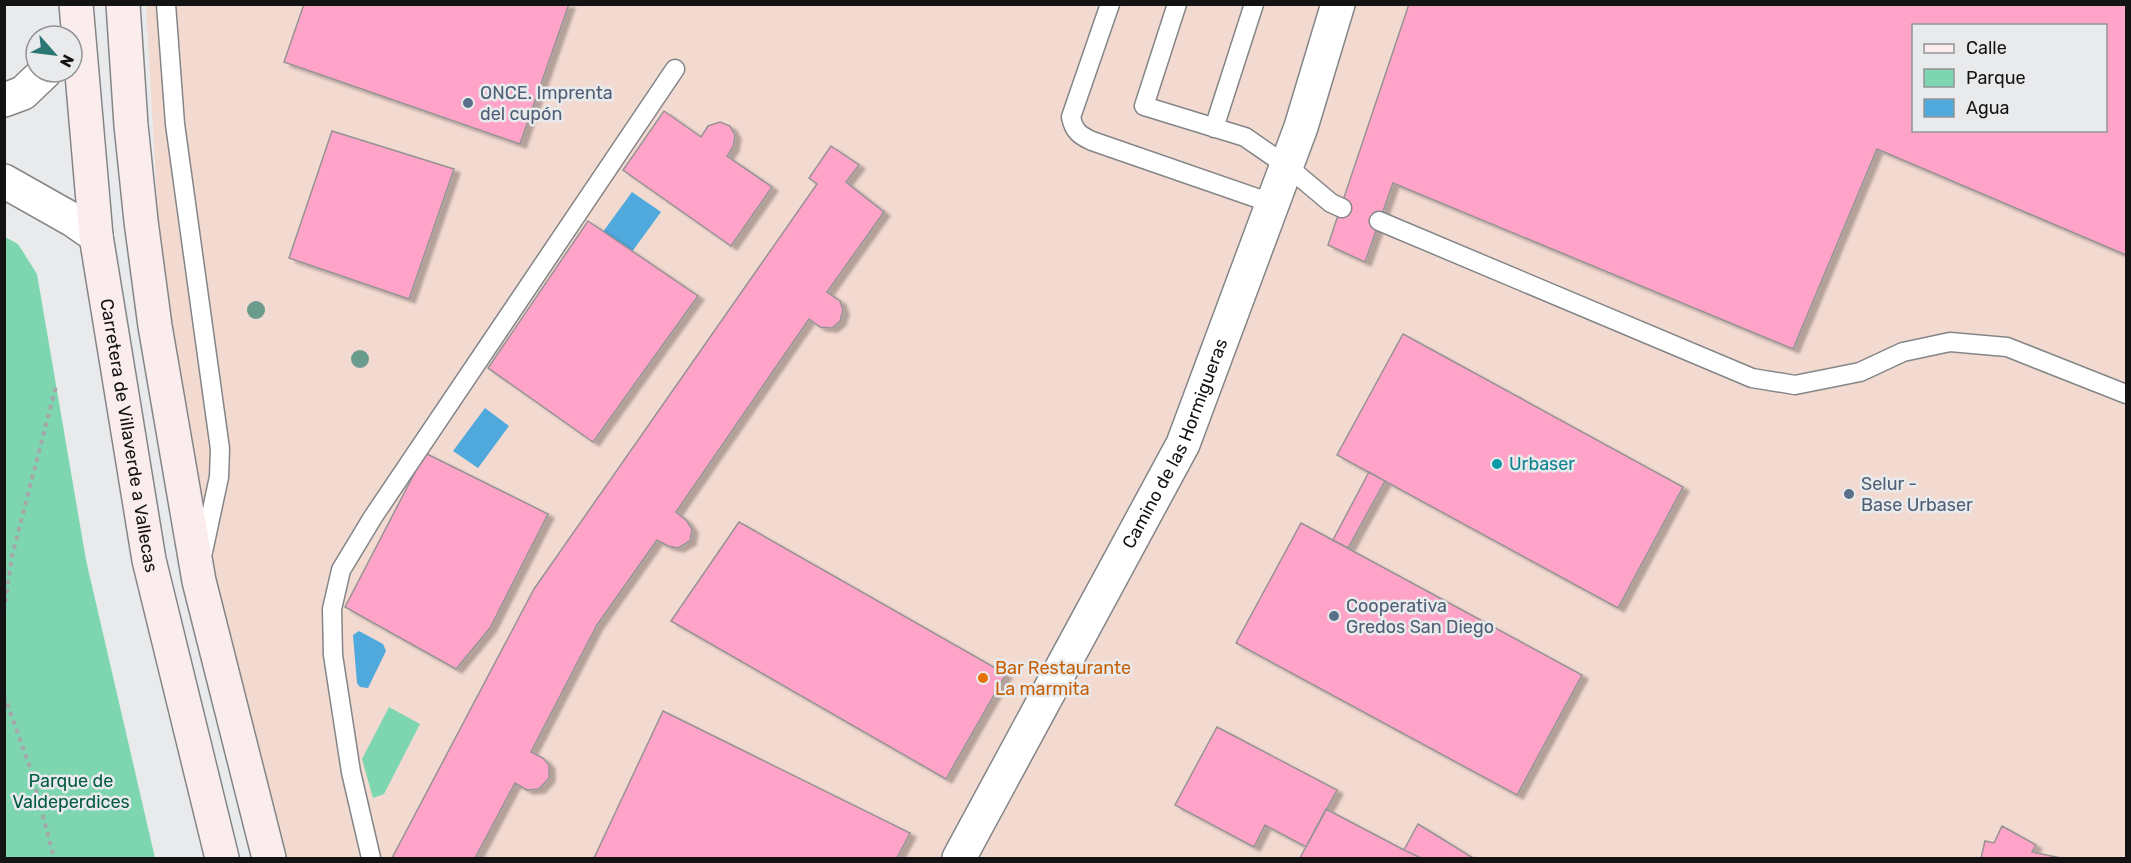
<svg xmlns="http://www.w3.org/2000/svg" width="2131" height="863" font-family="Rubik,sans-serif">
	<style>
		.industrial { fill: #f3dad1; fill-rule: evenodd }
		.green { fill: #7dd6b0 }
		.water { fill: #4fa9dd }
		.building { fill: #ffa4c8; stroke: #969394; stroke-width: 1.5; fill-rule: evenodd; filter: url(#shadow) }
		.lines { fill: none; stroke-linecap: round; stroke-linejoin: round }
		.lane-casing { stroke: #848587; stroke-width: 21 }
		.street-casing { stroke: #848587; stroke-width: 36 }
		.secondary-casing { stroke: #848587; stroke-width: 36 }
		.path { stroke: #a6a7a9; stroke-width: 4; stroke-dasharray: 4.5 4.5; stroke-linecap: butt }
		.lane { stroke: #fff; stroke-width: 18 }
		.street { stroke: #fff; stroke-width: 33 }
		.secondary { stroke: #fbeded; stroke-width: 33 }
		.tree { fill: #6a9b8d }
		.service-dot { fill: #5c6f8a; stroke: #e9eaec; stroke-width: 2 }
		.culture-dot { fill: #0f9aa8; stroke: #e9eaec; stroke-width: 2 }
		.food-dot { fill: #e8710a; stroke: #e9eaec; stroke-width: 2 }
		.labels { text-anchor: middle; stroke-width: 5; stroke-linejoin: round; paint-order: stroke }
		.service-label { font-size: 18px; fill: #4e5e75; stroke: #e9eaec; text-anchor: start }
		.street-label { font-size: 18px; fill: #131314; stroke: #e9eaec }
		.culture-label { font-size: 18px; fill: #0d838f; stroke: #e9eaec; text-anchor: start }
		.food-label { font-size: 18px; fill: #c56008; stroke: #e9eaec; text-anchor: start }
		.park-label { font-size: 18px; fill: #035b40; stroke: #e9eaec }
	</style>
	<defs>
		<filter id="shadow"><feDropShadow dx="6" dy="4" stdDeviation="1.5" flood-color="#0004"/></filter>
	</defs>
	<rect width="100%" height="100%" fill="#e9eaec"/>
	<path class="industrial" d="M146,5H2126V858H269L199,581L159,236ZM1914,26H2106V130H1914Z"/>
	<path class="green" d="M5,237L18,244L37,274L86,560L155,858H5Z
		M389,707L420,724L384,794L373,798L362,759Z"/>
	<path class="water" d="M632,192L661,212L626,260L597,240Z
		M485,408L509,426L478,468L453,451Z
		M359,631L383,644L386,651L368,688L360,687L357,683L353,635Z"/>
	<path class="building" d="M304,4H569L520,144L284,62Z
		M1409,4H2126V255L1877,149L1793,349L1393,183L1365,262L1328,245ZM1914,26H2106V130H1914Z
		M664,111L701,137L708,126L720,122L730,126L735,135L733,147L727,156L772,187L731,246L623,170Z
		M332,131L454,169L409,299L289,258Z
		M831,146L859,165L846,182L884,212L827,292L840,301L843,310L840,321L832,328L820,327L809,319L676,512L686,520L692,529L690,541L678,548L668,546L657,540L597,625L531,752L543,758L549,765V778L539,789L527,790L515,783L475,858H392L534,589L817,184L809,178Z
		M588,221L698,296L593,442L488,368Z
		M1403,334L1683,487L1618,608L1337,455Z
		M425,453L548,514L490,628L456,669L345,607Z
		M1369,472L1385,481L1348,548L1333,540Z
		M739,522L1006,674L946,779L671,621Z
		M1301,523L1582,675L1517,795L1236,643Z
		M663,711L910,833L897,858H594Z
		M1217,727L1337,790L1306,847L1265,825L1254,847L1175,805Z
		M1326,809L1404,850L1421,858H1300Z
		M1418,824L1473,858H1421L1404,850Z
		M2002,826L2036,845L2032,852L2061,858H1981L1985,841L1994,843Z"/>
	<g class="lines">
		<g class="lane-casing">
			<path id="lane" d="M166,4L175,124L220,449L219,477L203,552
				M1110,4L1071,117C1074,131 1079,135 1092,141L1274,204
				M1177,4L1144,106L1245,137L1287,166L1331,203L1342,208
				M1214,128L1254,4
				M1379,221L1752,378L1795,385L1860,372L1903,352L1950,342L2007,347L2126,394
				M371,858L351,772L333,655L332,609L341,570L373,517L675,69"/>
		</g>
		<g class="street-casing">
			<g id="street">
				<path d="M4,100L23,93L45,72"/>
				<path d="M4,181L73,220L96,236"/>
				<path id="s1" d="M959,858L1183,444L1301,127L1338,4"/>
			</g>
		</g>
		<g class="secondary-casing">
			<g id="secondary">
				<path id="s2" d="M76,4L96,236L149,560L222,858"/>
				<path d="M123,4L131,125L141,221L155,326L199,581L269,858"/>
			</g>
		</g>
		<path class="path" d="M4,611L12,556L56,386
			M4,695L31,770L54,858"/>
		<use href="#lane" class="lane"/>
		<use href="#street" class="street"/>
		<use href="#secondary" class="secondary"/>
	</g>
	<g class="tree">
		<circle cx="256" cy="310" r="9"/>
		<circle cx="360" cy="359" r="9"/>
	</g>
	<g class="service-dot">
		<circle cx="468" cy="103" r="6"/>
		<circle cx="1849" cy="494" r="6"/>
		<circle cx="1334" cy="616" r="6"/>
	</g>
	<circle class="culture-dot" cx="1497" cy="464" r="6"/>
	<circle class="food-dot" cx="983" cy="678" r="6"/>
	<g class="labels">
		<g class="service-label">
			<text x="480" y="99">ONCE. Imprenta<tspan x="480" dy="21">del cupón</tspan></text>
			<text x="1861" y="490">Selur -<tspan x="1861" dy="21">Base Urbaser</tspan></text>
			<text x="1346" y="612">Cooperativa<tspan x="1346" dy="21">Gredos San Diego</tspan></text>
		</g>
		<g class="street-label">
			<text dy="6" stroke="none"><textPath href="#s2" startOffset="435">Carretera de Villaverde a Vallecas</textPath></text>
			<text dy="6" stroke="none"><textPath href="#s1" startOffset="468">Camino de las Hormigueras</textPath></text>
		</g>
		<g class="culture-label">
			<text x="1509" y="470">Urbaser</text>
		</g>
		<g class="food-label">
			<text x="995" y="674">Bar Restaurante<tspan x="995" dy="21">La marmita</tspan></text>
		</g>
		<g class="park-label">
			<text x="71" y="787">Parque de<tspan x="71" dy="21">Valdeperdices</tspan></text>
		</g>
	</g>
	<rect width="2131" height="863" fill="none" stroke="#131314" stroke-width="12"/>
	<rect x="1912" y="24" width="195" height="108" fill="#e9eaec" stroke="#939496" stroke-width="1.5"/>
	<rect x="1924" y="44" width="30" height="9" fill="#fbeded" stroke="#939496" stroke-width="1.5"/>
	<text x="1966" y="54" font-size="18" fill="#131314">Calle</text>
	<rect x="1924" y="69" width="30" height="18" fill="#7dd6b0" stroke="#939496" stroke-width="1.5"/>
	<text x="1966" y="84" font-size="18" fill="#131314">Parque</text>
	<rect x="1924" y="99" width="30" height="18" fill="#4fa9dd" stroke="#939496" stroke-width="1.5"/>
	<text x="1966" y="114" font-size="18" fill="#131314">Agua</text>
	<g transform="translate(54 54) rotate(118)"><circle r="28" fill="#e9eaec" stroke="#939496" stroke-width="1.5"/>
	<path d="M0-4.5L10 22L0 15L-10 22Z" fill="#2c7674"/>
	<text y="-9" font-size="16" font-weight="bold" text-anchor="middle" fill="#131314">N</text>
	</g>
</svg>
